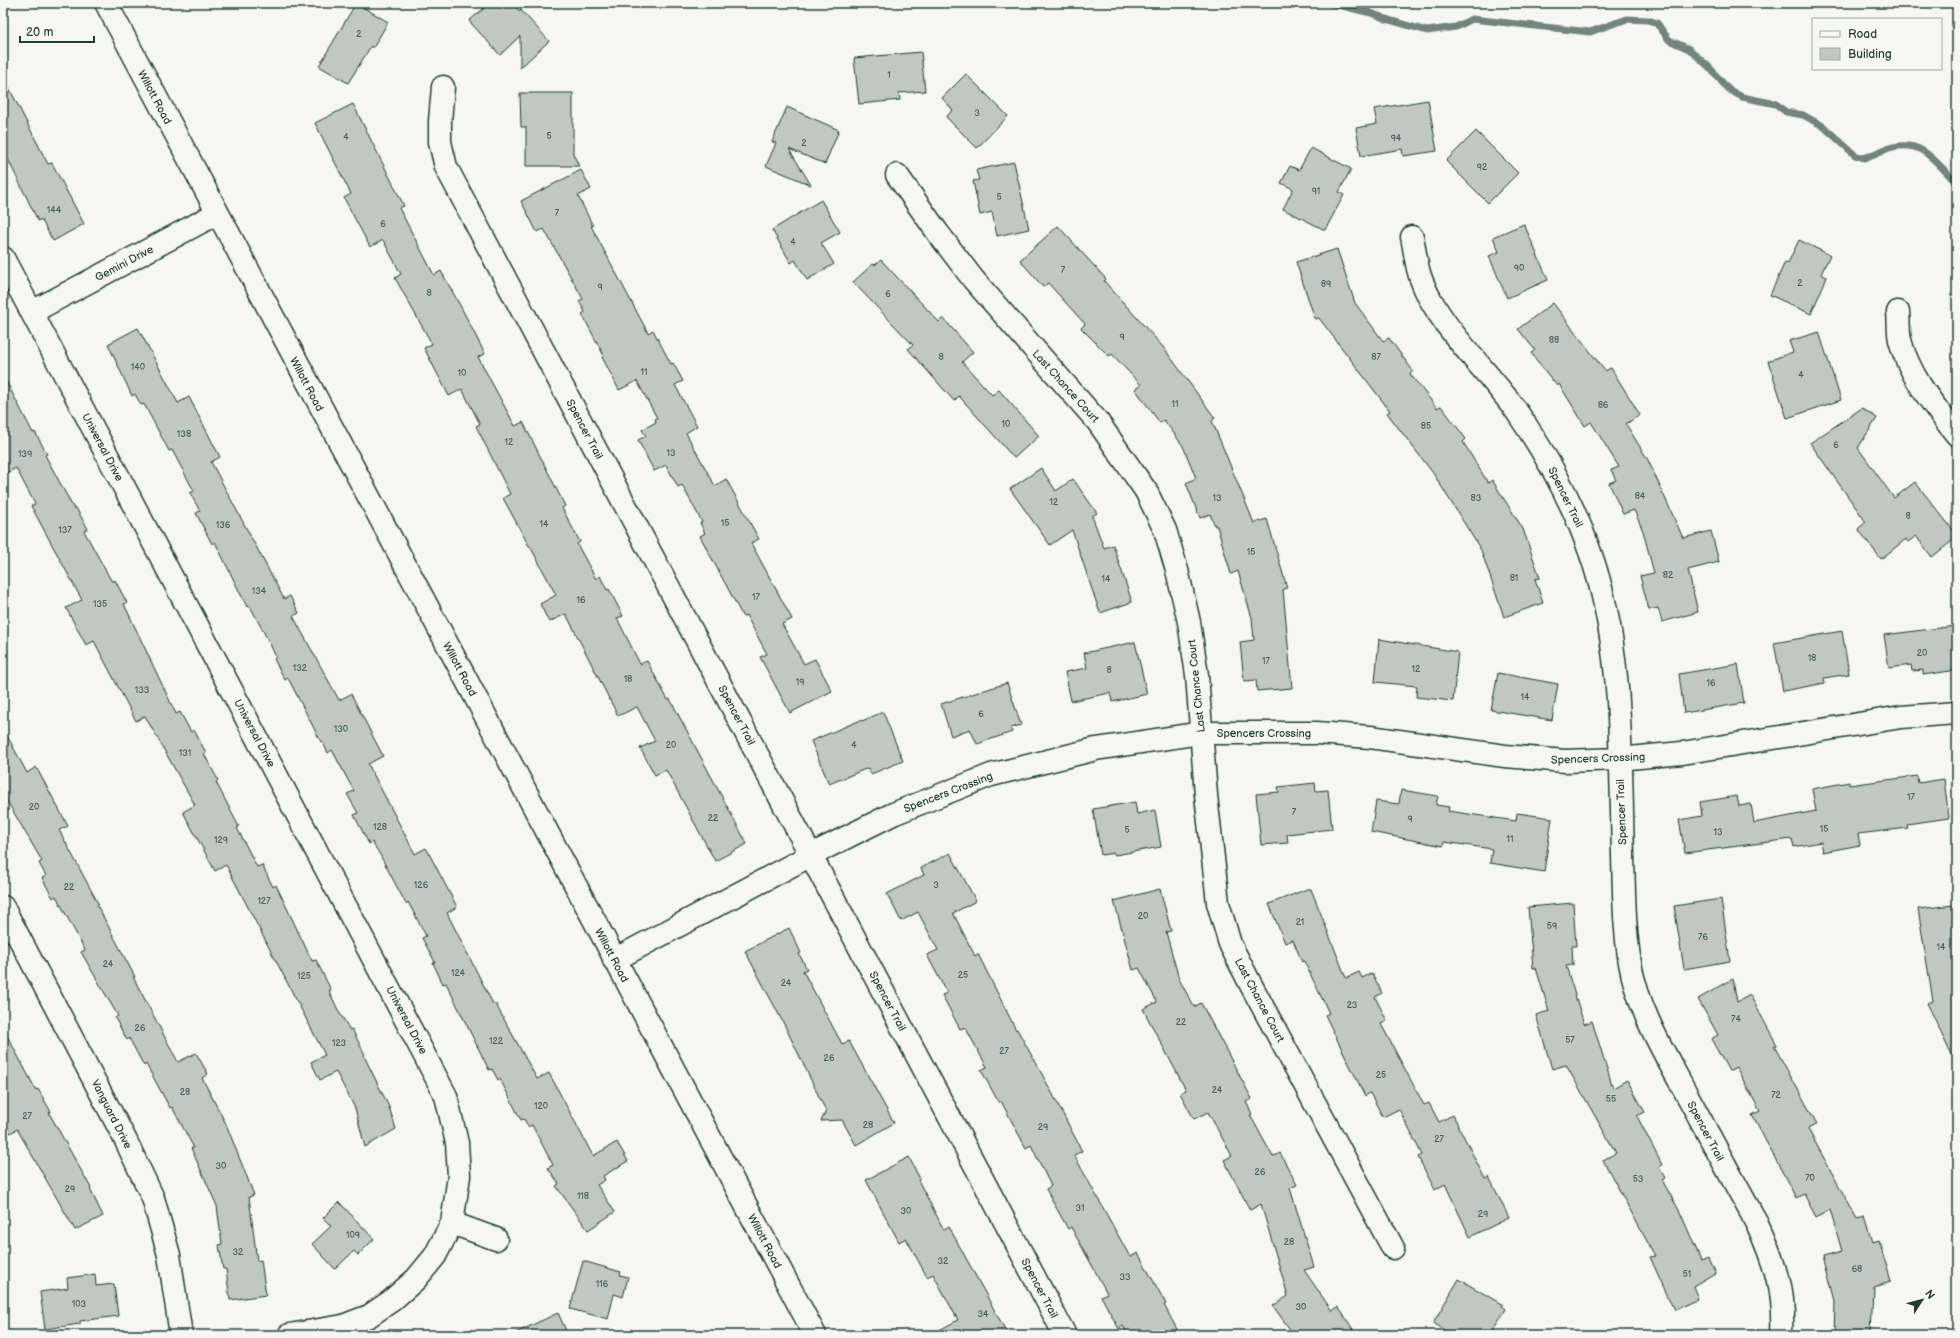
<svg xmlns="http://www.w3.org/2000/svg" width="1960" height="1338" font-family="'Balsamiq Sans',sans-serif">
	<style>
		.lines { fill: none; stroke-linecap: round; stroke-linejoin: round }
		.stream { stroke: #72847d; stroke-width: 7 }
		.building { fill: #c1c8c3; stroke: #1f3d34 }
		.minor-casing { stroke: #1f3d34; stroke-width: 25 }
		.secondary-casing { stroke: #1f3d34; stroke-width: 25 }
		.minor { stroke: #f6f6f2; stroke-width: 22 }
		.secondary { stroke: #f6f6f2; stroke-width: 22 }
		.labels { text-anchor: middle; stroke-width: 3; stroke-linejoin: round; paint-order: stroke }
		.number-label { font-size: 9px; fill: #486058 }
		.street-label { font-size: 11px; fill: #1f3d34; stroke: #f6f6f2 }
	</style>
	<rect width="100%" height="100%" fill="#f6f6f2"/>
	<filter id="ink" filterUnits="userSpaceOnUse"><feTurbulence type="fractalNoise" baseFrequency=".025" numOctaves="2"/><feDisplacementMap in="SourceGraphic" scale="8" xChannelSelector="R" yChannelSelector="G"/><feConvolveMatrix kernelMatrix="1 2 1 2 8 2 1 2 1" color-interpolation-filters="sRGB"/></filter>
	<g filter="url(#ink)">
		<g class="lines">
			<path class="stream" d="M1330,3L1371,13L1389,20L1427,31L1456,27L1472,19L1590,32L1627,19L1648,20L1657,23L1669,40L1689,49L1709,67L1728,89L1742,97L1776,104L1786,112L1803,115L1823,126L1855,155L1864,158C1873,155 1883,149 1893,147C1925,140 1936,164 1957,183"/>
		</g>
		<path class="building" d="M356,3L388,22L373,48L371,46L348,83L319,66Z
			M490,3H512L520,12V9L549,41L520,68V36L500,55L469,21Z
			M921,52L925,91L899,93L900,100L859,104L854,58Z
			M966,74L1008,116L977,148L946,117L953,110L942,98Z
			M3,76L48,164L52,163L84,224L53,241L41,219L38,221L3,149Z
			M520,93H573V154L579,166H526V127H521Z
			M1428,100L1437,151L1403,156L1402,149L1361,156L1356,128L1377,124L1374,109Z
			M353,104L404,206L399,208L434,275L441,271L462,309L485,354L478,357L515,426L523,422L565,506L562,508L580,542L577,544L596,579L600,576L607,590L609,589L623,616L617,618L640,664L647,661L668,700L670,699L747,844L715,861L666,770L655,775L640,748L655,741L637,707L618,716L566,614L549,622L540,604L556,595L530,546H529L503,498L510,494L476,426L480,424L462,389L449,396L424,348L432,344L395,278L401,274L383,240L370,247L344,198L351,194L315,123Z
			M787,107L839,130L825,164L789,149L811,185L766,166L776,143L772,142Z
			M1476,131L1518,173L1488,203L1446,161Z
			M1311,148L1351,169L1339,192L1344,195L1325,230L1283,209L1293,189L1281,183L1290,166L1299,170Z
			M1014,162L1029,229L997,236L992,212L980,215L973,181L979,180L976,170Z
			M581,170L591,189L578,196L593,226H591L648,333L653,330L671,364L673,363L683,381L675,385L697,426L686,433L715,486L726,479L759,539L751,543L792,619L782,624L804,664L815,659L832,691L790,713L760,657L767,654L746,615L743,617L700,536L705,533L700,523L702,522L682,485L678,487L666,465L654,471L638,440L646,436L642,430L656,422L655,419L657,418L637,381L619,390L602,357L604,356L582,314L585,312L579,301L583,299L544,229L537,232L521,201Z
			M821,200L840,232L821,243L834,264L807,280L795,260L791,263L772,230Z
			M1524,224L1548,280L1507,298L1489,256L1499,252L1493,237Z
			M1058,226L1106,279L1104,281L1163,347L1215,418L1212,421L1254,523L1267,519L1287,588L1283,589L1292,688L1257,691L1256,680L1244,681L1240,642L1254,640L1252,618L1238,571L1231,574L1217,526H1215L1210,514L1200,518L1186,483L1196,478L1183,446L1164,420L1160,423L1135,389L1141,385L1112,354L1109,356L1081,328L1085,324L1048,283L1043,287L1020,260Z
			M1799,240L1830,255L1821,274L1827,277L1811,314L1770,295L1785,262L1788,263Z
			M1337,249L1355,303L1383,341L1389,338L1413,371L1410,374L1437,408L1441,406L1466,439L1463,442L1488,483L1492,480L1523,529L1540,578L1535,579L1543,603L1504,617L1481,550L1433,473L1387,413L1390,411L1319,318L1315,319L1296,262Z
			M881,260L939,322L943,318L973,352L962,362L992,395L999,390L1039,436L1014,458L959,396L954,401L908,349L913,345L853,282L873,264L875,265Z
			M1553,303L1605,371L1611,368L1640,415L1626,424L1648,460L1683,538L1711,531L1719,562L1688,570L1698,612L1662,622L1658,608L1649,610L1640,576L1654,573L1643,531L1634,510L1623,514L1609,483L1616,480L1611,470L1619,467L1591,422L1585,426L1559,384L1557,386L1531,353L1535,350L1518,329Z
			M138,328L178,403L189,397L220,457L211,462L284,599L290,596L299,613L293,616L339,700L351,694L383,756L368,764L415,854L426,848L457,907L447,913L493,1004L495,1003L537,1079L549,1073L593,1156L617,1142L628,1161L603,1176L605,1180L597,1185L615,1212L588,1230L556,1186L559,1184L548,1168L553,1165L532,1125L528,1127L524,1119L521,1120L500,1079L498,1080L492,1069L489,1070L446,983L443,984L433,963L435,962L422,938L426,936L408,902L406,904L379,853L372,842L369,844L354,815L358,813L347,794L354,791L332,750L328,753L322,741L321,742L288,678L285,680L274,659L276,657L270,644L250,606L247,607L215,542L212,544L196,513L200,511L190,493L194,491L172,450L169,451L144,404L141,405L135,394L132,396L108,344Z
			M1819,332L1841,400L1787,418L1768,361L1793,352L1789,341Z
			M3,375L33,433L35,432L47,454L45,455L74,509L76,508L88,529L84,531L112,582L115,580L127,603L124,604L176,714L180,712L191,732L194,730L206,753L204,754L218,780L216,782L239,827L237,828L257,867L262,865L273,887L276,885L312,961L316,960L331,990L329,991L338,1010L350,1030L352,1029L365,1055L364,1056L389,1107L396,1129L365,1147L355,1108L336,1072L320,1080L311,1062L325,1055L226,865L215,871L183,812L195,805L145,716L136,721L94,641L86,645L66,608L82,600L31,506L35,504L16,468L3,475Z
			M1862,408L1877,418L1858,448L1894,498L1915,482L1957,535V537L1932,557L1916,536L1908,542L1906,539L1881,559L1858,529L1866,522L1810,443Z
			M1041,468L1056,491L1073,479L1097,513L1092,516L1104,548L1113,545L1132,602L1100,613L1072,530L1050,545L1010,489Z
			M1955,626L1957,641V670L1923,675V670L1912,671L1911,665L1889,668L1884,635Z
			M1842,631L1849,674L1824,678L1825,683L1783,691L1774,643Z
			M1379,639L1458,652L1453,701L1416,697L1417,686L1375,682Z
			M1135,642L1147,694L1112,702L1110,693L1071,701L1065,672L1087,668L1084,653Z
			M1738,664L1744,703L1684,713L1679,674Z
			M1498,673L1558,684L1552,720L1491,710Z
			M1007,683L1021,725L1011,728L1012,732L977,744L970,729L951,736L941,704Z
			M883,712L903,761L871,774L868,768L829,784L811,741L861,720L862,721Z
			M3,728L27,773L36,767L68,826L59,830L99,905H97L135,977H133L178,1062L196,1053L208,1074L202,1078L226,1124L254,1195L249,1197L257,1261L261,1260L266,1295L230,1300L226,1269H223L219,1245L222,1244L217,1206L191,1148H194L172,1107L170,1108L146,1064L144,1066L129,1038L127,1040L115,1018L118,1016L81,952L85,950L56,896L53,898L42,878L46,876L39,863L42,861L3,794Z
			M1917,776L1918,783L1944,779L1949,818L1907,824L1908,828L1858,834L1860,845L1823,852L1821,842L1794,847L1792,839L1685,853L1679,820L1702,816L1700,802L1737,796L1739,806L1751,804L1754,823L1816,811L1812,789L1849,782V785Z
			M1315,783L1316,791L1328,790L1332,829L1287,834L1288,843L1261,845L1256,794L1279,792L1278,787Z
			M1401,790L1438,796L1436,805L1449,807L1448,811L1516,821L1517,813L1552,818L1544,872L1490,863L1492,849L1444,842L1443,846L1371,832L1376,801L1399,804Z
			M1135,802L1137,814L1155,810L1161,847L1115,855L1114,853L1101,855L1093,809Z
			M950,853L976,901L953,913L975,956L978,954L1016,1030L1017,1029L1049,1087L1082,1151L1074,1155L1130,1257L1138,1253L1166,1304L1164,1305L1180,1335H1128L1123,1326L1119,1329L1101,1296L1107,1293L1071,1227L1068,1229L1046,1189L1051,1186L1031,1145L1026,1148L1001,1101L999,1103L981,1070L987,1067L965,1027L960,1029L942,995L947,993L927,955L938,950L918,912L901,921L887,894L924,875L921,868Z
			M1160,889L1171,931L1166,932L1179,979L1194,1007L1201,1003L1252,1099L1246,1102L1252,1114L1250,1115L1273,1157L1280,1153L1297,1185L1290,1188L1314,1267L1304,1270L1332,1311L1338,1307L1357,1335H1294L1273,1306L1288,1296L1261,1204L1250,1210L1224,1160L1232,1156L1208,1112L1194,1119L1180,1093L1186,1090L1143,1009L1157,1002L1139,968L1133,970L1114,901Z
			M1307,889H1311L1346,978L1359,972L1362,978L1372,973L1382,993L1375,997L1387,1021L1381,1024L1424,1105L1429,1103L1439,1122L1453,1115L1485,1179L1489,1177L1509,1218L1470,1237L1445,1184L1435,1190L1418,1157L1422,1155L1399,1109L1383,1117L1370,1093L1365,1096L1325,1015L1329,1013L1304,961L1302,962L1293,940L1285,943L1269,904Z
			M1721,899L1730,961L1684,969L1674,906Z
			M1573,903L1576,946H1572L1573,965L1566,966L1584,1024L1592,1021L1613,1088L1627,1080L1645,1112L1637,1116L1662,1165L1659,1167L1665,1178L1662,1180L1680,1212L1701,1260L1708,1257L1715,1273L1693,1286L1698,1299L1674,1310L1650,1257L1655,1256L1603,1160L1616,1153L1566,1065L1552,1069L1536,1015L1549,1011L1536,968H1533L1528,907Z
			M1954,905L1957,926V1065L1927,1003L1933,1001L1918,909Z
			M789,928L801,953L799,954L807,969L803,971L842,1044L849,1041L894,1123L856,1145L842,1120L821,1121L826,1111L785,1026L745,951Z
			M1733,979L1737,1002L1750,995L1777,1045L1774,1046L1817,1124L1808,1129L1857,1219L1865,1217L1873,1243L1879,1241L1891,1281L1873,1286L1871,1335H1834L1835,1302L1823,1256L1842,1251L1830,1210L1816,1217L1804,1194L1796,1198L1752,1115L1760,1111L1736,1067L1729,1071L1711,1039L1718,1035L1698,999Z
			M3,1028L36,1090L38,1089L51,1112L49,1113L91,1188L90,1189L103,1216L75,1230L17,1129L10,1133L3,1120Z
			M909,1157L920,1179L918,1180L944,1230L949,1227L1008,1335H930L958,1320L933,1274L927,1277L906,1238L899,1242L866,1180Z
			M339,1202L374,1239L358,1255L354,1251L335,1269L312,1244L331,1226L323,1218Z
			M583,1261L621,1272L620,1275L628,1277L623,1297L614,1294L608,1319L570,1309Z
			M95,1274L96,1286L114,1284L118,1316L80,1321V1324L45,1329L40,1292L68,1288L67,1278Z
			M1459,1279L1503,1305L1502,1306L1506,1309L1490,1335H1454L1433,1323Z
			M558,1313L568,1335H511Z"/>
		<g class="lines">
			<g class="minor-casing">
				<path id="minor" d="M443,87L440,121V142L446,167L1065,1335
					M897,175L938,233L973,279L1098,422L1146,491L1165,530L1177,570L1189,622L1197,675L1206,795L1218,903L1230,944L1251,985L1393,1248
					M1412,237C1415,250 1416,266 1421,279C1437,324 1487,370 1515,409C1546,454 1572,500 1590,552C1624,647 1620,756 1623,855C1624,891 1624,927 1630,963C1638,1009 1663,1051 1685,1091C1709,1135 1732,1179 1757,1223C1775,1263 1784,1291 1782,1335
					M3,258L446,1096L457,1143L459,1176L452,1223L435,1256L416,1279L391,1301L369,1316L343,1326L289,1335
					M32,312L216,214
					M1898,312C1899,321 1898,332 1900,340C1909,376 1935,407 1957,435
					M3,907L126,1141L153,1198L169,1255L181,1335
					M614,960L811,855L893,814L991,775L1096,749L1201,733H1317L1370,737L1505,756L1565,761L1619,759L1682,753L1901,717L1957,713
					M452,1223L496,1239"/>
			</g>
			<g class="secondary-casing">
				<path id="secondary" d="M106,3L815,1335"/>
			</g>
			<use href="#minor" class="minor"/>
			<use href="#secondary" class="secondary"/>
		</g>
	</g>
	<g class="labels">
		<g class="number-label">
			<text x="359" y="37">2</text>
			<text x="889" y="78">1</text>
			<text x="977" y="116">3</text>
			<text x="549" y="139">5</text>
			<text x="346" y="140">4</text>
			<text x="1396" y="141">94</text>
			<text x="804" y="146">2</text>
			<text x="1482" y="170">92</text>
			<text x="1316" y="194">91</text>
			<text x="999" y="200">5</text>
			<text x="54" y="213">144</text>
			<text x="557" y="216">7</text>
			<text x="383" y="227">6</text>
			<text x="793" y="245">4</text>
			<text x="1519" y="271">90</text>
			<text x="1063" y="273">7</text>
			<text x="1800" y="286">2</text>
			<text x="1326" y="287">89</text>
			<text x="600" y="290">9</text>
			<text x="429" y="296">8</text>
			<text x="888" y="297">6</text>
			<text x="1122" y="340">9</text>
			<text x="1554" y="343">88</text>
			<text x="941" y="360">8</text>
			<text x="1376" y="360">87</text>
			<text x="138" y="370">140</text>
			<text x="644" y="375">11</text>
			<text x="462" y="376">10</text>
			<text x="1801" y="378">4</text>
			<text x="1175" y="407">11</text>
			<text x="1603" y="408">86</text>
			<text x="1006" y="427">10</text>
			<text x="1426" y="429">85</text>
			<text x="184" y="437">138</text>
			<text x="509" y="445">12</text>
			<text x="1836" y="448">6</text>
			<text x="671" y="456">13</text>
			<text x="25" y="457">139</text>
			<text x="1640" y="499">84</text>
			<text x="1217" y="501">13</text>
			<text x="1476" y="501">83</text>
			<text x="1054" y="505">12</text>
			<text x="1908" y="519">8</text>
			<text x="725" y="526">15</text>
			<text x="544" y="527">14</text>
			<text x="223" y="528">136</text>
			<text x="65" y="533">137</text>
			<text x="1251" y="555">15</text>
			<text x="1668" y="578">82</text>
			<text x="1514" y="581">81</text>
			<text x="1106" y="582">14</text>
			<text x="259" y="594">134</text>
			<text x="756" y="600">17</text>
			<text x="581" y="603">16</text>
			<text x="100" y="607">135</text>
			<text x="1922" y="656">20</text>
			<text x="1812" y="661">18</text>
			<text x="1266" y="664">17</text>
			<text x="300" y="671">132</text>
			<text x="1416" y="672">12</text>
			<text x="1109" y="673">8</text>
			<text x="628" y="682">18</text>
			<text x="800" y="685">19</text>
			<text x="1711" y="686">16</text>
			<text x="142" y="693">133</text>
			<text x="1525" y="700">14</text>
			<text x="981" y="717">6</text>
			<text x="341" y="732">130</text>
			<text x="671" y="748">20</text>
			<text x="854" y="748">4</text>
			<text x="185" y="756">131</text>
			<text x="1911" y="800">17</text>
			<text x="34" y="810">20</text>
			<text x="1294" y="815">7</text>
			<text x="713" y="821">22</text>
			<text x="1410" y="822">9</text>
			<text x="380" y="830">128</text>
			<text x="1824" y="832">15</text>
			<text x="1127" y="833">5</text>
			<text x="1718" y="835">13</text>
			<text x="1510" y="842">11</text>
			<text x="221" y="843">129</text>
			<text x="421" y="888">126</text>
			<text x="936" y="888">3</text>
			<text x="69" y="890">22</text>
			<text x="264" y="904">127</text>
			<text x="1143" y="919">20</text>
			<text x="1300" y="925">21</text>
			<text x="1552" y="929">59</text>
			<text x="1703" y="940">76</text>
			<text x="1941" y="950">14</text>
			<text x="108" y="967">24</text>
			<text x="458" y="976">124</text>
			<text x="963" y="978">25</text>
			<text x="304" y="979">125</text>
			<text x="786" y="986">24</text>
			<text x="1352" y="1008">23</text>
			<text x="1736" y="1022">74</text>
			<text x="1181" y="1025">22</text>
			<text x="140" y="1031">26</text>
			<text x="1570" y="1043">57</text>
			<text x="496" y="1044">122</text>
			<text x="339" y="1046">123</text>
			<text x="1004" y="1054">27</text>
			<text x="829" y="1061">26</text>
			<text x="1381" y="1078">25</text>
			<text x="1217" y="1093">24</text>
			<text x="185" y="1095">28</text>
			<text x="1776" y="1098">72</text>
			<text x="1611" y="1102">55</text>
			<text x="541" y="1109">120</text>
			<text x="27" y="1119">27</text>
			<text x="868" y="1128">28</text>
			<text x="1043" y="1130">29</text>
			<text x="1439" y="1142">27</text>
			<text x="221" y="1169">30</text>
			<text x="1260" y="1175">26</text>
			<text x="1810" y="1181">70</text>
			<text x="1638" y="1182">53</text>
			<text x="70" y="1192">29</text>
			<text x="583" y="1199">118</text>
			<text x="1080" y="1211">31</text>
			<text x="906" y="1214">30</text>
			<text x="1483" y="1217">29</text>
			<text x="353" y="1238">109</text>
			<text x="1289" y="1245">28</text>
			<text x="238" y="1255">32</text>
			<text x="943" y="1264">32</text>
			<text x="1857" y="1272">68</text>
			<text x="1687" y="1277">51</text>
			<text x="1125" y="1280">33</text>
			<text x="602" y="1287">116</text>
			<text x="79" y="1307">103</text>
			<text x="1301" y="1310">30</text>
			<text x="983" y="1317">34</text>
		</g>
		<g class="street-label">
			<text transform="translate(155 97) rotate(62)" y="4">Willott Road</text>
			<text transform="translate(124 263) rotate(-28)" y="4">Gemini Drive</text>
			<text transform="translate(307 384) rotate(62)" y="4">Willott Road</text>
			<text transform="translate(1066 386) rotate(48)" y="4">Last Chance Court</text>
			<text transform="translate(585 429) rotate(62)" y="4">Spencer Trail</text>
			<text transform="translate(103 447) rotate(62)" y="4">Universal Drive</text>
			<text transform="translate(1566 497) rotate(64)" y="4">Spencer Trail</text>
			<text transform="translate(460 669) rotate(62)" y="4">Willott Road</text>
			<text transform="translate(1196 686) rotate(-96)" y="4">Last Chance Court</text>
			<text transform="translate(737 715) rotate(62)" y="4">Spencer Trail</text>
			<text transform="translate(255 733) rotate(62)" y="4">Universal Drive</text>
			<text x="1264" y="737">Spencers Crossing</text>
			<text transform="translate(1598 758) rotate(-2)" y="4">Spencers Crossing</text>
			<text transform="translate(948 792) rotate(-21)" y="4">Spencers Crossing</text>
			<text transform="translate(1621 812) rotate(-92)" y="4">Spencer Trail</text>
			<text transform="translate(612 955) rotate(62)" y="4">Willott Road</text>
			<text transform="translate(1260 1000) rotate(62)" y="4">Last Chance Court</text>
			<text transform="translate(888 1001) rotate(62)" y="4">Spencer Trail</text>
			<text transform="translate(407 1020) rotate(62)" y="4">Universal Drive</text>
			<text transform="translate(112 1114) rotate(63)" y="4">Vanguard Drive</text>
			<text transform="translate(1706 1131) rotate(62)" y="4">Spencer Trail</text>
			<text transform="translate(765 1241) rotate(62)" y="4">Willott Road</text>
			<text transform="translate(1040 1288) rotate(62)" y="4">Spencer Trail</text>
		</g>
	</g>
	<rect width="1960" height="1338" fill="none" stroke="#f6f6f2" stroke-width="16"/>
	<rect x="8" y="8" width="1944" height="1322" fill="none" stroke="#1f3d34" stroke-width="1.5" filter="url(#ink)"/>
	<rect x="1812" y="18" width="130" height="52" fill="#f6f6f2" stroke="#a0aca6"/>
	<rect x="1820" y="31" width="20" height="6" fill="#f6f6f2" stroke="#a0aca6"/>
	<text x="1848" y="38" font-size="12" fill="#1f3d34">Road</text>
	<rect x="1820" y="48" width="20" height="12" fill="#c1c8c3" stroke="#a0aca6"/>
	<text x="1848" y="58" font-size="12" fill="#1f3d34">Building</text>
	<g transform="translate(1922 1300) rotate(54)" stroke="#f6f6f2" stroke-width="3" paint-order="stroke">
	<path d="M0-3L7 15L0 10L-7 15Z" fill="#1f3d34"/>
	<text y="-6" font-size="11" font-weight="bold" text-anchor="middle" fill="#1f3d34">N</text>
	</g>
	<path d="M20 36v6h74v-6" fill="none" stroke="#1f3d34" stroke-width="2"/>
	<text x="26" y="36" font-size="12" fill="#1f3d34" stroke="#f6f6f2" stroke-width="3" paint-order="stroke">20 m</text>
</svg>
